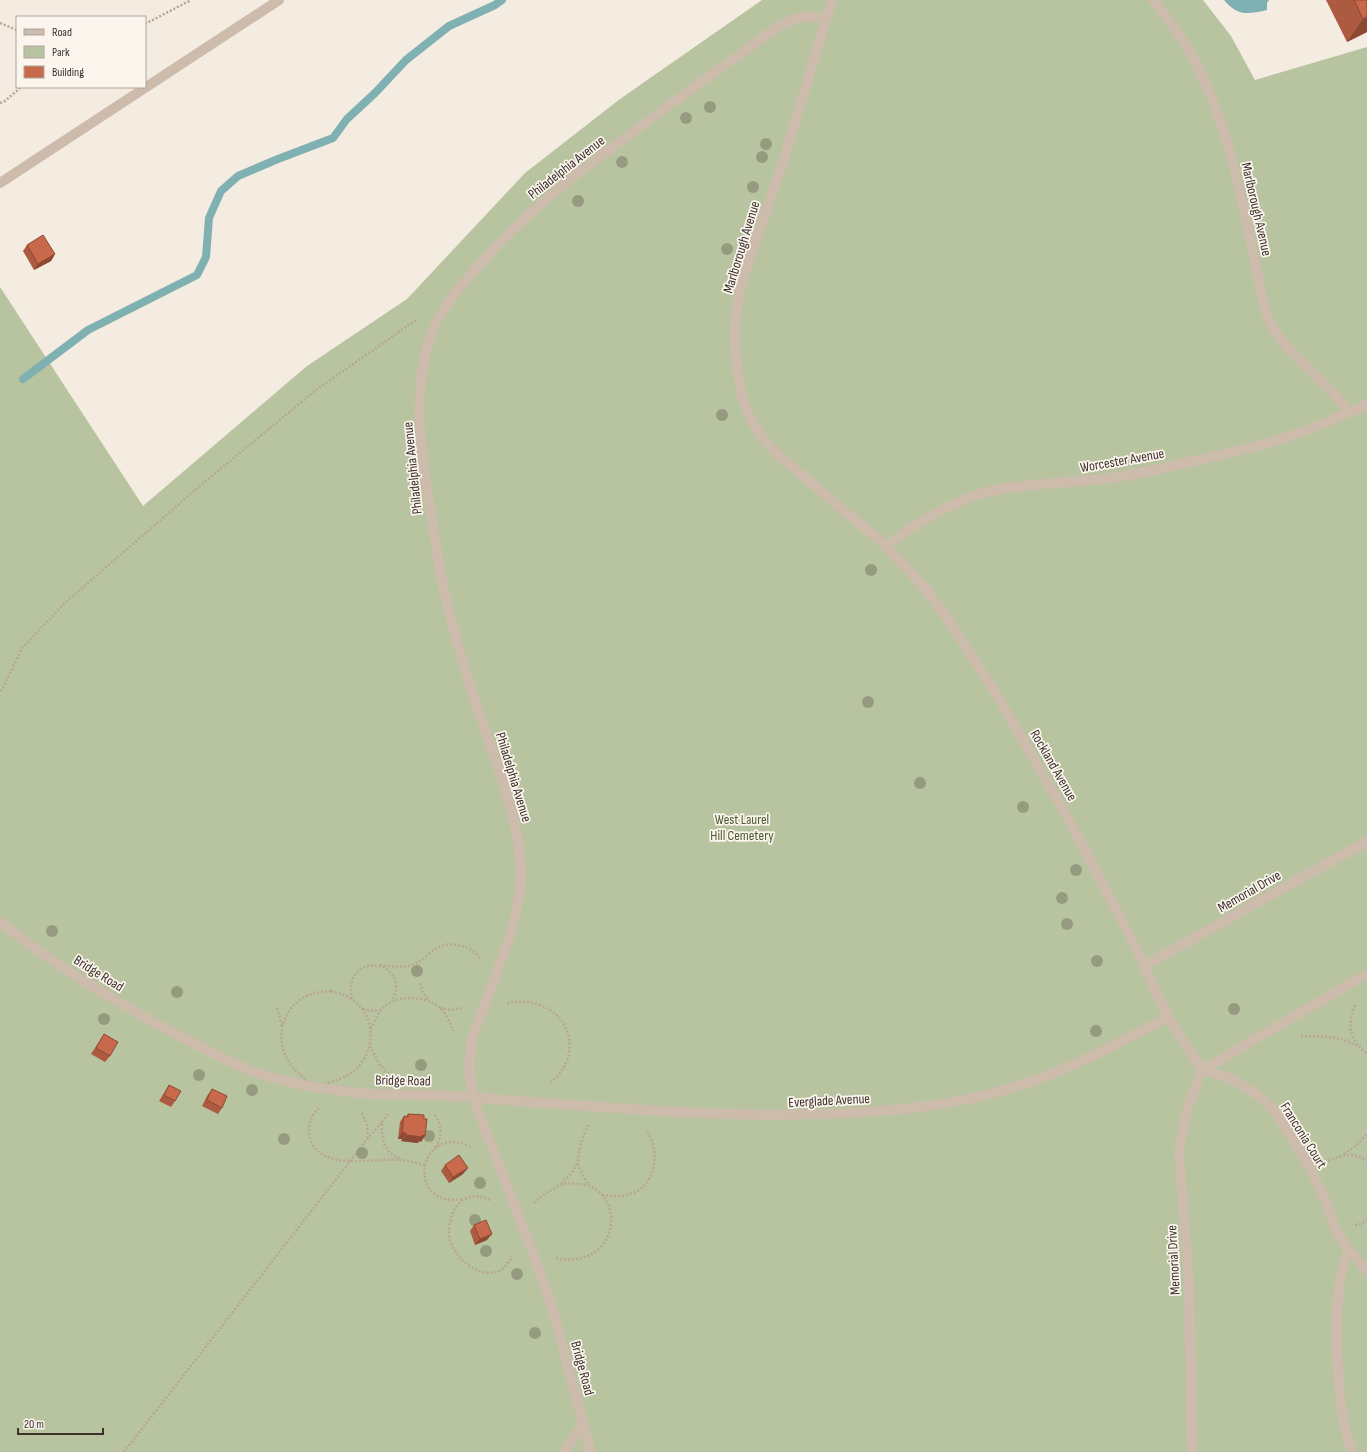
<svg xmlns="http://www.w3.org/2000/svg" width="1367" height="1452" font-family="'Sofia Sans Condensed',sans-serif">
	<style>
		.green { fill: #b8c4a0 }
		.water { fill: #7fb0b2 }
		.lines { fill: none; stroke-linecap: round; stroke-linejoin: round }
		.stream { stroke: #7fb0b2; stroke-width: 8 }
		.path { stroke: #b9a596; stroke-width: 2.5; stroke-dasharray: 2 2; stroke-linecap: butt }
		.minor { stroke: #cdbbac; stroke-width: 10 }
		.tree { fill: #969b7f }
		.wall { fill: #ac5a40 }
		.shaded-wall { fill: #8c4a34 }
		.building { fill: #c8694b; stroke: #8c4a34 }
		.labels { text-anchor: middle; stroke-width: 3.5; stroke-linejoin: round; paint-order: stroke }
		.street-label { font-size: 14px; fill: #3b302b; stroke: #fbf5ee }
		.park-label { font-size: 14px; fill: #4a5a2e; stroke: #fbf5ee }
	</style>
	<rect width="100%" height="100%" fill="#f4ebe1"/>
	<path class="green" d="M762,0H1203L1231,36L1255,80L1367,47V1452H0V287L143,506L307,366L407,299L525,173L620,99Z"/>
	<path class="water" d="M1224,0H1269L1267,3V10C1248,14 1238,17 1224,0Z"/>
	<g class="lines">
		<path class="stream" d="M23,379L88,330L197,275L206,257L209,218L221,191L238,176L278,159L333,138L347,119L375,93L406,60L449,26L495,5L502,0"/>
		<path class="path" d="M0,23L17,30
			M145,24L191,0
			M0,103L5,101L19,89L20,87
			M0,691L3,688L22,648L66,602L201,485L316,390L416,320
			M380,965C390,966 402,968 411,965C422,962 428,953 437,948C447,942 463,944 473,951C476,953 479,957 481,960
			M420,983L423,992L428,1000
			M331,991C338,993 345,995 351,999C375,1013 376,1046 359,1066C349,1078 330,1082 315,1087C304,1078 292,1070 286,1056C275,1035 284,1006 307,996C315,992 322,992 331,991Z
			M352,999C343,955 396,958 396,986C396,992 394,997 392,1001
			M507,1003C539,996 575,1016 569,1053C566,1066 560,1076 549,1083
			M1355,1005C1347,1026 1349,1039 1367,1054
			M277,1008L282,1026
			M440,1008L450,1010L463,1008
			M363,1009L373,1011L381,1010
			M371,1029C374,1023 377,1014 382,1009C396,994 423,995 439,1007C446,1013 450,1023 454,1031
			M1301,1036C1323,1037 1338,1035 1357,1046
			M370,1046L379,1064L389,1074
			M319,1108C312,1114 308,1124 309,1133C315,1174 372,1157 401,1160C409,1161 417,1163 425,1165
			M362,1113L367,1124L368,1137
			M388,1114L382,1122V1134L384,1144L390,1153L400,1159
			M435,1115C442,1125 442,1137 436,1147
			M588,1125C583,1136 578,1150 578,1162C579,1170 585,1178 589,1185
			M1344,1154L1357,1145L1367,1134
			M1328,1161C1345,1154 1350,1153 1367,1160
			M561,1184L571,1174L578,1162
			M602,1195C612,1196 620,1197 630,1194C657,1186 661,1151 646,1130
			M462,1199C413,1208 414,1142 453,1142C459,1142 466,1145 471,1147
			M490,1200C469,1190 455,1201 450,1222C449,1227 448,1234 450,1240C453,1250 459,1258 467,1264C474,1269 481,1273 489,1273C501,1273 507,1266 512,1256
			M534,1203C542,1196 550,1190 559,1186C565,1183 574,1183 580,1184C628,1189 621,1271 556,1258
			M1355,1225L1360,1224L1367,1220
			M124,1452L368,1138L382,1122"/>
		<path class="minor" d="M832,0C815,54 800,108 783,162C774,190 764,217 754,245C749,262 742,279 739,297C734,320 734,343 737,366C741,405 750,426 777,454L886,546L925,588L945,615L995,692L1070,822L1130,936L1168,1017L1202,1070L1189,1104L1183,1129L1179,1153L1189,1283L1192,1452
			M1153,0C1167,18 1182,37 1193,57C1219,106 1233,161 1245,215C1250,237 1254,258 1259,280C1262,295 1264,311 1271,324C1284,348 1306,365 1325,385C1334,393 1342,402 1349,412
			M0,183L279,0
			M886,546C920,520 955,499 996,490C1038,481 1081,484 1123,476C1153,471 1182,463 1212,457C1236,451 1261,446 1285,438C1313,429 1339,416 1367,405
			M0,922C53,964 112,1000 172,1032C202,1048 234,1066 267,1076C300,1086 336,1091 370,1094C391,1095 412,1094 432,1095C457,1096 482,1098 506,1100C626,1109 745,1120 865,1112C914,1109 963,1103 1011,1088C1066,1072 1117,1044 1168,1017
			M1145,965C1219,925 1292,882 1367,842
			M1202,1070L1227,1077L1247,1088L1265,1101L1278,1116L1310,1168L1326,1201L1335,1228L1348,1249L1367,1270
			M1202,1070L1367,974
			M1348,1249C1346,1256 1343,1263 1342,1270C1337,1293 1337,1317 1337,1340C1338,1378 1339,1415 1352,1452
			M565,1452L583,1422
			M591,1452L552,1307L533,1253L473,1098C469,1077 468,1057 473,1036C486,1001 500,967 511,931C516,910 522,891 521,869C518,811 493,756 475,701C462,662 451,622 442,581C438,561 435,540 432,520C421,456 408,376 439,317C450,298 466,280 481,263C502,240 524,218 548,198C581,169 618,144 652,118C680,97 709,76 738,56C754,44 771,29 790,21C802,15 813,17 826,19"/>
	</g>
	<g class="tree">
		<circle cx="710" cy="107" r="6"/>
		<circle cx="686" cy="118" r="6"/>
		<circle cx="766" cy="144" r="6"/>
		<circle cx="762" cy="157" r="6"/>
		<circle cx="622" cy="162" r="6"/>
		<circle cx="753" cy="187" r="6"/>
		<circle cx="578" cy="201" r="6"/>
		<circle cx="727" cy="249" r="6"/>
		<circle cx="722" cy="415" r="6"/>
		<circle cx="871" cy="570" r="6"/>
		<circle cx="868" cy="702" r="6"/>
		<circle cx="920" cy="783" r="6"/>
		<circle cx="1023" cy="807" r="6"/>
		<circle cx="1076" cy="870" r="6"/>
		<circle cx="1062" cy="898" r="6"/>
		<circle cx="1067" cy="924" r="6"/>
		<circle cx="52" cy="931" r="6"/>
		<circle cx="1097" cy="961" r="6"/>
		<circle cx="417" cy="971" r="6"/>
		<circle cx="177" cy="992" r="6"/>
		<circle cx="1234" cy="1009" r="6"/>
		<circle cx="104" cy="1019" r="6"/>
		<circle cx="1096" cy="1031" r="6"/>
		<circle cx="421" cy="1065" r="6"/>
		<circle cx="199" cy="1075" r="6"/>
		<circle cx="252" cy="1090" r="6"/>
		<circle cx="429" cy="1136" r="6"/>
		<circle cx="284" cy="1139" r="6"/>
		<circle cx="362" cy="1153" r="6"/>
		<circle cx="480" cy="1183" r="6"/>
		<circle cx="475" cy="1220" r="6"/>
		<circle cx="486" cy="1251" r="6"/>
		<circle cx="517" cy="1274" r="6"/>
		<circle cx="535" cy="1333" r="6"/>
	</g>
	<path class="wall" d="M1326,0H1367V32L1347,42Z
		M27,245L55,254L51,261L34,270L23,251Z
		M104,1034L110,1056L105,1062L91,1054Z
		M169,1085L175,1101L171,1107L159,1101Z
		M212,1089L222,1108L218,1114L202,1106L207,1096Z
		M408,1114L421,1142L419,1141L418,1143L401,1141L402,1139H398L400,1122L404,1116L406,1117Z
		M445,1165L463,1174L449,1183L441,1171Z
		M474,1225L487,1240L475,1245L470,1231Z"/>
	<path class="shaded-wall" d="M1367,17V32L1347,42L1363,19Z
		M55,254L51,261L34,270L38,264Z
		M402,1133H406L402,1139H398Z
		M406,1135H422L425,1136L421,1142L419,1141L418,1143L401,1141Z
		M468,1168L463,1174L449,1183L453,1177Z
		M492,1234L487,1240L475,1245L480,1239Z"/>
	<path class="building" d="M1354,0H1367V17L1363,19Z
		M43,235L55,254L38,264L27,245Z
		M104,1034L118,1042L110,1056L96,1048Z
		M169,1085L181,1091L175,1101L164,1095Z
		M212,1089L227,1096L222,1108L207,1100Z
		M408,1114L424,1115V1119H427L425,1136L422,1135V1137L406,1135V1133H402L404,1116L408,1117Z
		M459,1155L468,1168L453,1177L445,1165Z
		M486,1220L492,1234L480,1239L474,1225Z"/>
	<g class="labels">
		<g class="street-label">
			<text transform="translate(566 167) rotate(-38)" y="5">Philadelphia Avenue</text>
			<text transform="translate(1257 209) rotate(77)" y="5">Marlborough Avenue</text>
			<text transform="translate(741 247) rotate(-73)" y="5">Marlborough Avenue</text>
			<text transform="translate(1122 460) rotate(-10)" y="5">Worcester Avenue</text>
			<text transform="translate(412 468) rotate(-96)" y="5">Philadelphia Avenue</text>
			<text transform="translate(1054 765) rotate(60)" y="5">Rockland Avenue</text>
			<text transform="translate(514 777) rotate(73)" y="5">Philadelphia Avenue</text>
			<text transform="translate(1249 891) rotate(-30)" y="5">Memorial Drive</text>
			<text transform="translate(99 973) rotate(32)" y="5">Bridge Road</text>
			<text transform="translate(403 1080) rotate(1)" y="5">Bridge Road</text>
			<text transform="translate(829 1100) rotate(-3)" y="5">Everglade Avenue</text>
			<text transform="translate(1304 1135) rotate(58)" y="5">Franconia Court</text>
			<text transform="translate(1173 1260) rotate(-93)" y="5">Memorial Drive</text>
			<text transform="translate(583 1368) rotate(75)" y="5">Bridge Road</text>
		</g>
		<g class="park-label">
			<text x="742" y="824">West Laurel<tspan x="742" dy="16">Hill Cemetery</tspan></text>
		</g>
	</g>
	<rect x="16" y="16" width="130" height="72" fill="#fbf5ee" stroke="#aea6a0"/>
	<rect x="24" y="29" width="20" height="6" fill="#cdbbac" stroke="#aea6a0"/>
	<text x="52" y="36" font-size="12" fill="#3b302b">Road</text>
	<rect x="24" y="46" width="20" height="12" fill="#b8c4a0" stroke="#aea6a0"/>
	<text x="52" y="56" font-size="12" fill="#3b302b">Park</text>
	<rect x="24" y="66" width="20" height="12" fill="#c8694b" stroke="#aea6a0"/>
	<text x="52" y="76" font-size="12" fill="#3b302b">Building</text>
	<path d="M18 1428v6h85v-6" fill="none" stroke="#3b302b" stroke-width="2"/>
	<text x="24" y="1428" font-size="12" fill="#3b302b" stroke="#fbf5ee" stroke-width="3" paint-order="stroke">20 m</text>
</svg>
